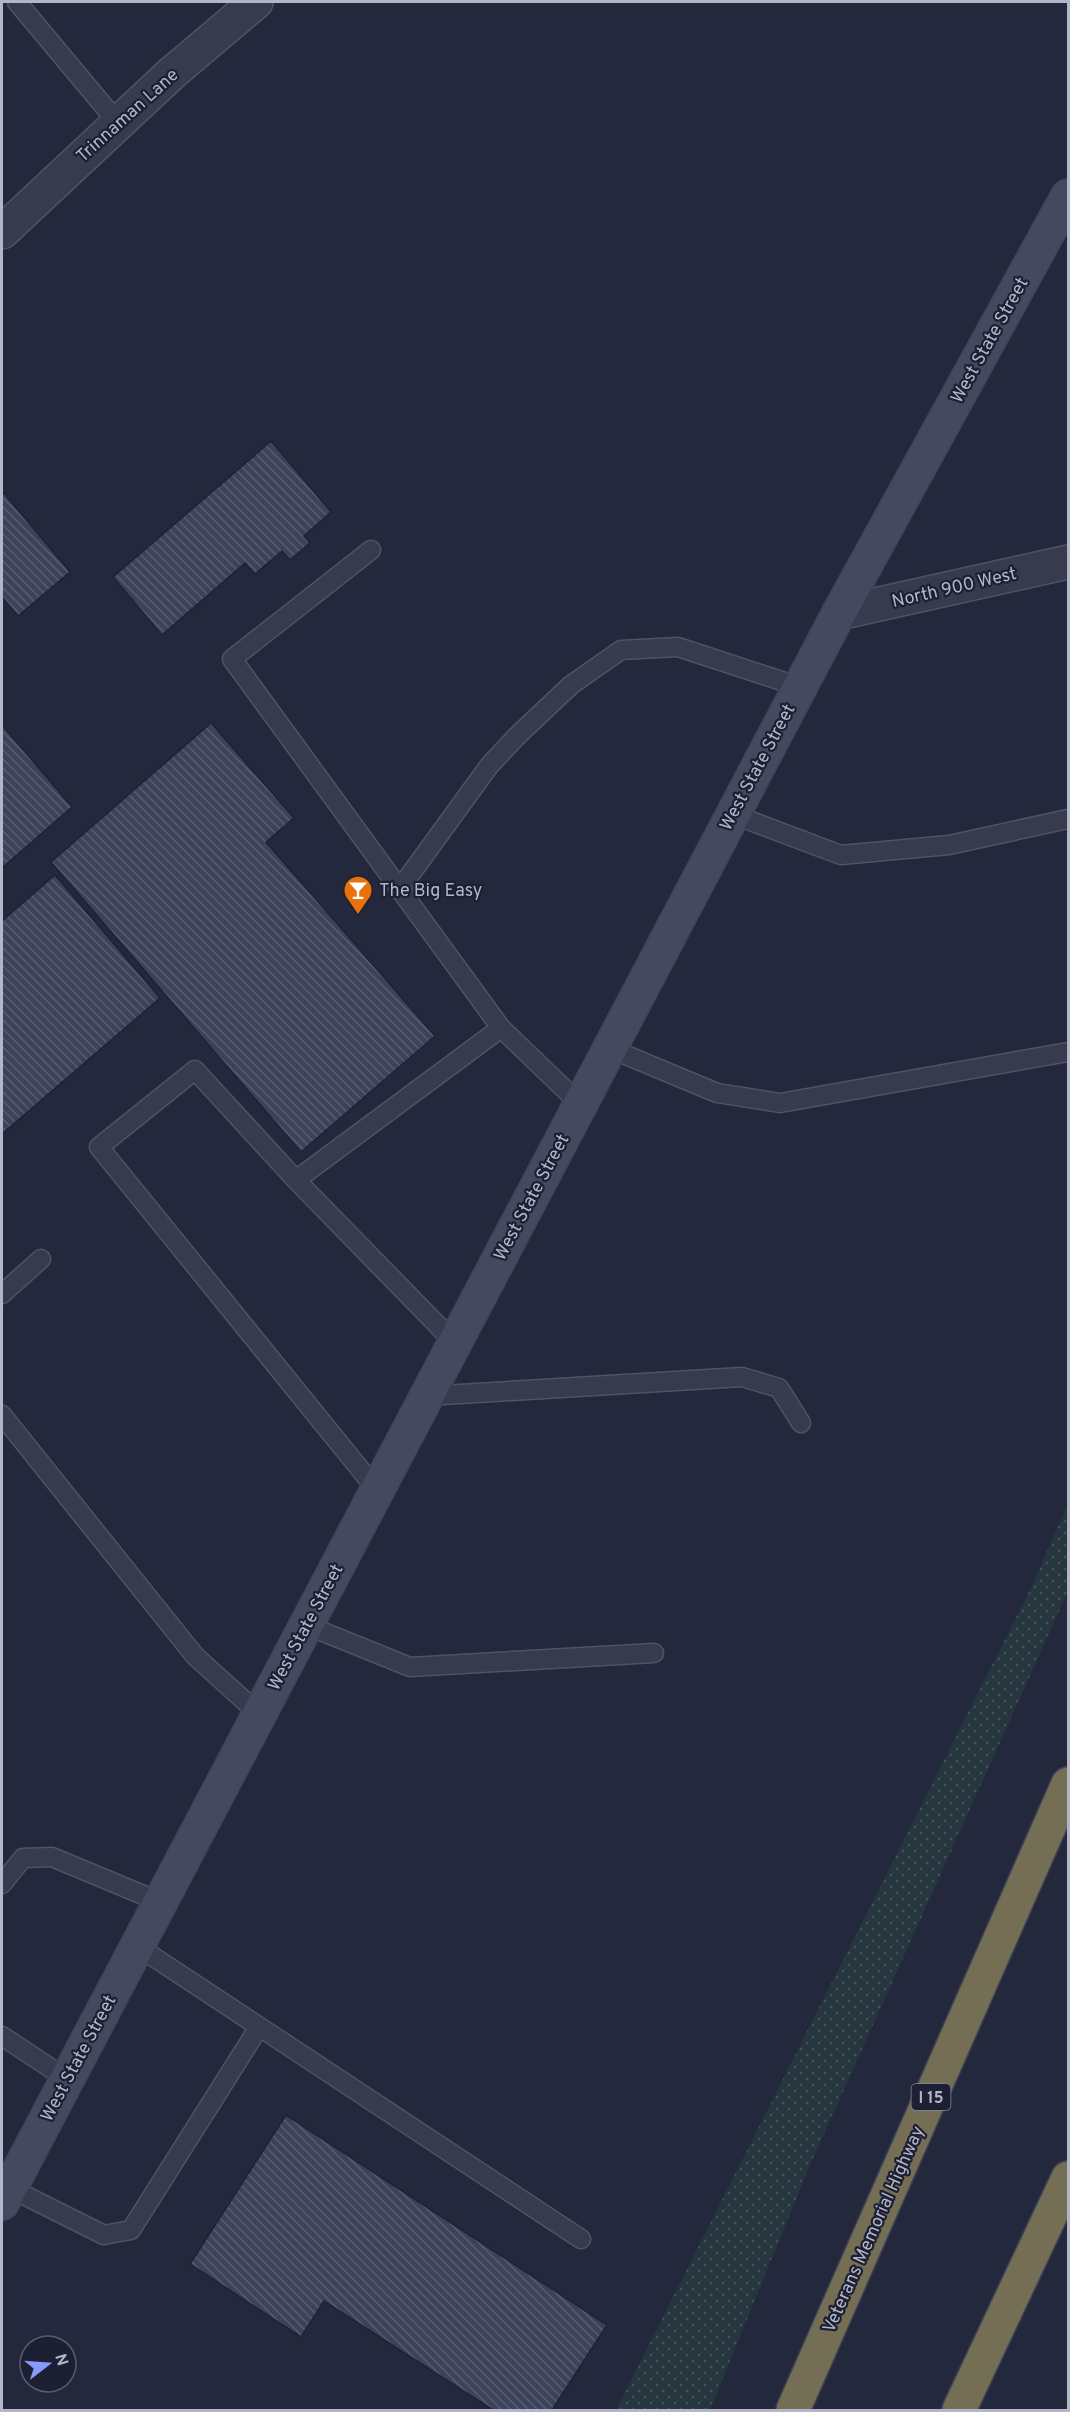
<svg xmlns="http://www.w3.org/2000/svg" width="1070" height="2412" font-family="Overpass,sans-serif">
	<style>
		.grass { fill: url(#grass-dots) }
		.building { fill: url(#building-back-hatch); stroke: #1e2234; stroke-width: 1.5 }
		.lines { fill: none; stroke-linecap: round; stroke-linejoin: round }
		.service-casing { stroke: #4f5365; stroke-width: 21 }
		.minor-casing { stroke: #4f5365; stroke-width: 36 }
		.secondary-casing { stroke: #404456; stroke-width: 36 }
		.motorway-casing { stroke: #3f4355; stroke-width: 36 }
		.service { stroke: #373b4d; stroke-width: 18 }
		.minor { stroke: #373b4d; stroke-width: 33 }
		.secondary { stroke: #454960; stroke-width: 33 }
		.motorway { stroke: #736e54; stroke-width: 33 }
		.labels { text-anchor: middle; stroke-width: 4.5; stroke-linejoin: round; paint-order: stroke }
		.shield { fill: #1c2032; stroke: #86899b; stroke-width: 1.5 }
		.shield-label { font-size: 16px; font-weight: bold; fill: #b3b6c8 }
		.street-label { font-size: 18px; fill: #b3b6c8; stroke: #1c2032 }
		.poi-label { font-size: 18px; fill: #b3b6c8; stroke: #1c2032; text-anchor: start }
	</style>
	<defs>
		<pattern id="grass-dots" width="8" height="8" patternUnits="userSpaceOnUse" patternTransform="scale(1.5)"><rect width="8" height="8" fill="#25363e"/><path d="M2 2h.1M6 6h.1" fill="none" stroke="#425158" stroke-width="1.8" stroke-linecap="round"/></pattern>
		<pattern id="building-back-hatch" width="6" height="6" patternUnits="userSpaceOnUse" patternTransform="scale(1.5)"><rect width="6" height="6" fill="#3d425b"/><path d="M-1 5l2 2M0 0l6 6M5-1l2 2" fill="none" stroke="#575b71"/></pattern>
	</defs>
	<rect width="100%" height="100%" fill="#23283d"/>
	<path class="grass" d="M1068,1504V1591L810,2165L710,2410H616L1033,1584Z"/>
	<path class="building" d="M271,441L331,512L304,536L310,543L290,560L282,551L255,574L245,563L162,635L113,577Z
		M2,491L70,572L18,616L2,597Z
		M211,723L294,818L266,842L435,1036L301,1152L51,862Z
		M2,725L72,807L2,868Z
		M55,875L160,998L2,1134V921Z
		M286,2115L607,2325L552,2410H493L324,2301L301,2337L190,2264Z"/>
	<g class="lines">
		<g class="service-casing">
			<path id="service" d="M17,2L118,123
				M371,550L232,659L501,1028L580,1104
				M732,814L841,855L949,845L1068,819
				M399,890L489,766L517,736L571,685L621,650L678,647L800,687
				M609,1048L717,1093L780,1103L1068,1052
				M296,1180L195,1070L99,1147L377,1490
				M2,1294L41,1259
				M455,1343L296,1180L501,1028
				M427,1396L742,1377L779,1388L801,1423
				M2,1415L195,1656L259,1714
				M306,1625L410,1667L654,1653
				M2,1884L23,1858L52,1857L160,1902
				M137,1946L581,2239
				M2,2036L67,2079
				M10,2188L104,2235L131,2230L259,2027"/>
		</g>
		<g class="minor-casing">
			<path id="minor" d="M2,232L172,73L256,2
				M839,613L1068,562"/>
		</g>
		<g class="secondary-casing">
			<path id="secondary" d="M2,2203L839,613L1068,196"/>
		</g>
		<g class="motorway-casing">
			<path id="motorway" d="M793,2410L1068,1784
				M959,2410L1068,2178"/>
		</g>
		<use href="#service" class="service"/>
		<use href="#minor" class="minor"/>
		<use href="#secondary" class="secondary"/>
		<use href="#motorway" class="motorway"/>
	</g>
	<defs>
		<g id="bar-pin" transform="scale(1.5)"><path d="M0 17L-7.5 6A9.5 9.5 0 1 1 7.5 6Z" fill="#e8710a" stroke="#1c2032"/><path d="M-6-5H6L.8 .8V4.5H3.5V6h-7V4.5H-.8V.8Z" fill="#fff"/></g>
	</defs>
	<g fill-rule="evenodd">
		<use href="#bar-pin" x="358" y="890"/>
	</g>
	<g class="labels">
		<rect class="shield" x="911.5" y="2084" width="39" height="26" rx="4.5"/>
		<g class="shield-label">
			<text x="931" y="2103">I 15</text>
		</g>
		<g class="street-label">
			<text transform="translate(127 115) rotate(-42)" y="6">Trinnaman Lane</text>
			<text transform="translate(989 340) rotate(-61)" y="6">West State Street</text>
			<text transform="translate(954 587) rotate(-13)" y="6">North 900 West</text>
			<text transform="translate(757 767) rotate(-62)" y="6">West State Street</text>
			<text transform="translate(531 1197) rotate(-62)" y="6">West State Street</text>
			<text transform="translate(305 1627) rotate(-62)" y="6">West State Street</text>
			<text transform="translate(78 2058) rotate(-62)" y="6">West State Street</text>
			<text transform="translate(873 2229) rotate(-66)" y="6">Veterans Memorial Highway</text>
		</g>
		<g class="poi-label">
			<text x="379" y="896">The Big Easy</text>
		</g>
	</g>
	<rect width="1070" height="2412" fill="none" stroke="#b3b6c8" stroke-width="6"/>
	<g transform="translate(48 2364) rotate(73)"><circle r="28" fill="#1c2032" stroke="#585c6e" stroke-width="1.5"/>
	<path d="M0-4.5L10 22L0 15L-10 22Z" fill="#879af9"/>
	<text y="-9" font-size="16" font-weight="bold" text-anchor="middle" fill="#b3b6c8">N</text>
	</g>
</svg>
